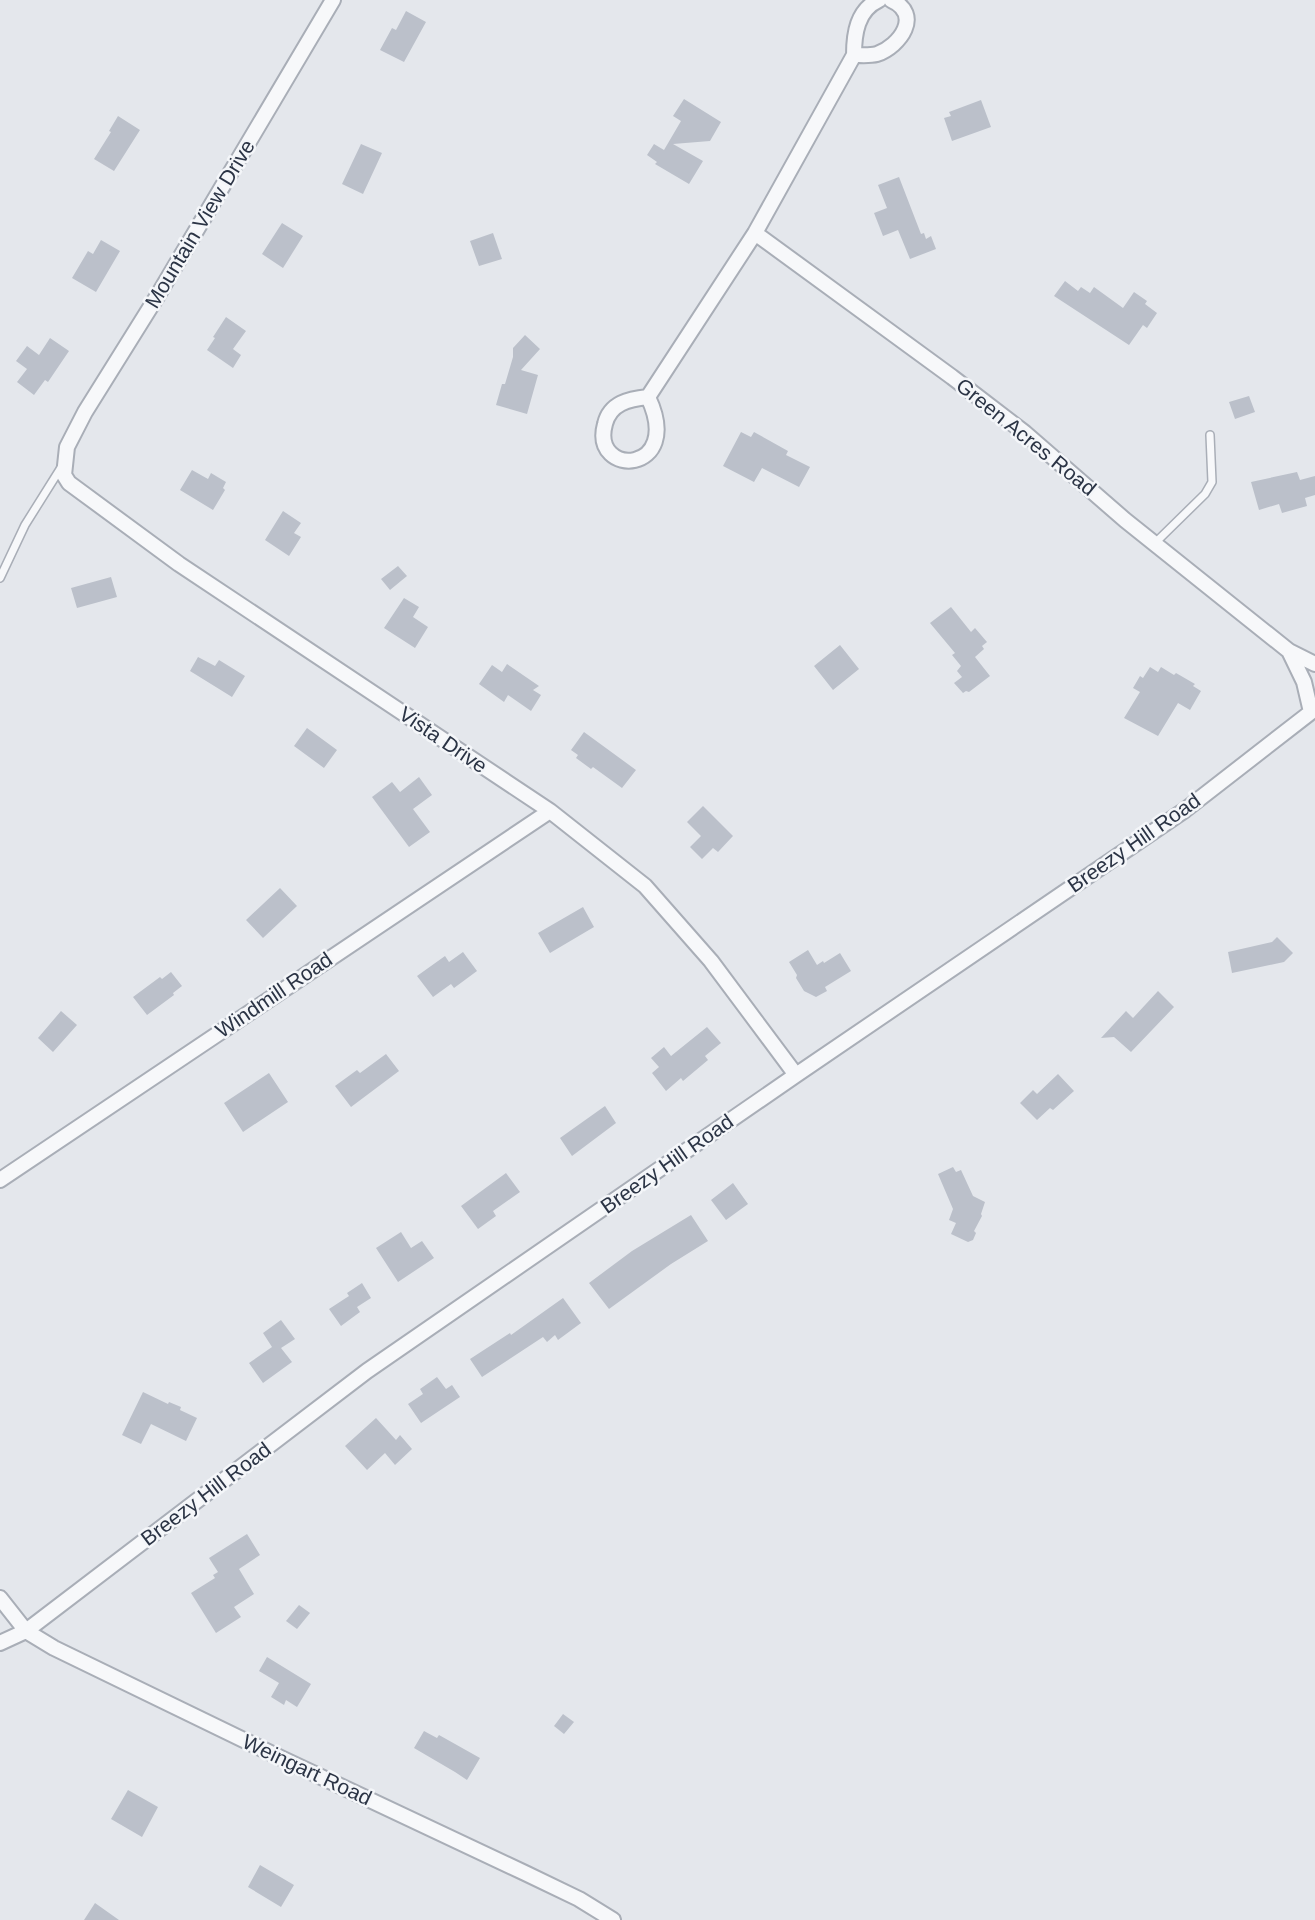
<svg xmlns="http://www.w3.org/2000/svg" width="1315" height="1920" font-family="Arial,sans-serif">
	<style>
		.building { fill: #bbc0ca }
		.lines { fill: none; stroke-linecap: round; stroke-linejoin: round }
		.service-casing { stroke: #a9aeb7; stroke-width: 10 }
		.minor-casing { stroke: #a9aeb7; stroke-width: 18 }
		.service { stroke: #f7f8fa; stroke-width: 7 }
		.minor { stroke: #f7f8fa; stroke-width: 14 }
		.labels { text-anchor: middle; stroke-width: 5; stroke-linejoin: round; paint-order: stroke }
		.street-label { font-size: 21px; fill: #2b3445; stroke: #f4f6f9 }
	</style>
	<rect width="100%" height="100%" fill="#e4e7ec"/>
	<path class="building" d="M406,11L426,22L404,62L380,50L392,28L396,30Z
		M684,99L721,122L710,141L673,144L703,161L689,184L655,164L657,162L647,155L654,144L664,150L681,121L673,116Z
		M981,100L991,127L952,141L944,118L951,116L949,112Z
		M118,116L140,130L114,171L94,159L111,132L109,131Z
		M361,144L382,153L363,194L342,184Z
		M899,177L921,234L924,233L926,239L931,236L936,249L910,259L898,230L883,236L874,213L887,208L878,185Z
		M282,223L303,236L283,268L262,254Z
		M493,233L502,259L479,266L470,241Z
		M101,240L120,251L96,292L72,278L88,251L93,254Z
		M1065,281L1078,291L1081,287L1090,293L1094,287L1123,308L1134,292L1147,301L1145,304L1157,313L1147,328L1143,325L1129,345L1054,296Z
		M226,317L246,331L233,349L241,355L233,368L207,350L215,338L213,337Z
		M525,335L540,349L521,370L538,375L527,414L496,405L502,384H505L513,357V348Z
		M50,338L69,351L48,382L45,380L34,395L17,382L27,369L16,361L27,346L39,355Z
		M1249,396L1255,412L1235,419L1229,402Z
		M741,432L751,437L754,432L788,451L786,455L810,467L799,487L762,468L754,482L723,466Z
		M192,470L208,479L211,473L226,482L223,488L225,490L213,510L180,490Z
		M1297,472L1300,480L1315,476V495L1305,498L1307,506L1282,513L1279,504L1259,510L1251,482Z
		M283,511L301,523L294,533L301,537L289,556L265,540Z
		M398,566L407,576L390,590L381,579Z
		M111,577L117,597L77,608L71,588Z
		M404,598L419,607L413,617L428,627L415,648L384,628Z
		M951,607L971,632L975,628L987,642L982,646L984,649L975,657L990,676L969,692L966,691L963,693L954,683L962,677L957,671L961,666L952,655L955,653L930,623Z
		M840,645L859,669L833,690L814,666Z
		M198,657L215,666L219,660L245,676L232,697L190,671Z
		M507,664L539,686L533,690L541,695L531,711L508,695L504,702L479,684L492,665L502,672Z
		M1150,667L1158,672L1161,667L1174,675L1176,673L1195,684L1193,686L1201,691L1190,710L1178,703L1158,736L1124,718L1140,692L1133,688L1140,676L1143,678Z
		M307,728L337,750L324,768L294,746Z
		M584,732L636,770L622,788L593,767L591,769L576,758L578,755L571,750Z
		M419,777L432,795L413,809L430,832L409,847L372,797L392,782L400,792Z
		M703,806L733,836L718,852L713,848L702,859L690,847L701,836L687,822Z
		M280,888L297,906L263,938L246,920Z
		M583,907L594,927L550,953L538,933Z
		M1277,937L1293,953L1284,962L1232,973L1228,952L1272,942Z
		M808,950L817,965L823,961L824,963L840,953L851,971L825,987L827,991L816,997L804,991L796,978L797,975L789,962Z
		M463,952L477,971L454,988L451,984L433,997L417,976L445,956L449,962Z
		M171,972L182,986L173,993L174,995L147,1015L133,997L160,977L162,979Z
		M1158,991L1174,1007L1131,1052L1114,1037L1101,1038L1126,1011L1133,1018Z
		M61,1011L77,1025L53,1052L38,1038Z
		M707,1027L721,1043L705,1056L708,1060L683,1081L681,1078L666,1091L652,1073L659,1067L651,1058L664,1047L671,1056Z
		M386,1054L399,1071L351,1107L335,1086L357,1070L360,1073Z
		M269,1073L288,1102L243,1132L224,1103Z
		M1058,1074L1074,1091L1053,1110L1050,1108L1037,1120L1020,1103L1033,1090L1037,1094Z
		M605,1106L616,1123L572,1156L560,1138Z
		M953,1167L956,1172L961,1170L973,1196L985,1202L981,1214L982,1216L974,1231L976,1233L973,1240L968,1242L951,1234L956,1223L949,1220L953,1209L938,1174Z
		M506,1173L520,1192L493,1211L496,1216L478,1229L461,1206Z
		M733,1183L748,1204L726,1220L711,1200Z
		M691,1215L708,1241L671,1264L609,1309L589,1283L632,1251Z
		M401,1232L411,1248L422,1241L434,1258L398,1282L376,1248Z
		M362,1283L371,1298L357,1307L360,1312L341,1326L329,1309L349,1296L347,1293Z
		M563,1298L581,1323L558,1340L555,1335L547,1342L543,1337L482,1377L470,1359L510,1333L511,1335Z
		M281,1320L295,1339L281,1348L292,1362L263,1383L249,1363L272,1347L263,1333Z
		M437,1377L446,1389L452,1385L460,1397L421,1423L408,1404L423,1394L420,1389Z
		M143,1392L168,1404L169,1402L181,1407L180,1410L197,1418L186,1441L151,1424L141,1444L122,1435Z
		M376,1418L396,1440L400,1435L412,1449L395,1465L385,1453L367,1470L345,1446Z
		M247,1534L260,1555L239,1569L254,1594L234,1607L241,1617L216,1633L191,1593L215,1578L213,1575L218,1572L209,1558Z
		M299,1605L310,1613L297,1629L286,1621Z
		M267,1657L311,1684L297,1707L286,1700L284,1705L271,1697L279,1683L259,1671Z
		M563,1714L574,1722L564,1734L554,1726Z
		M424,1731L437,1738L439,1735L480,1758L467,1780L455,1772L414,1748Z
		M128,1790L158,1807L142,1837L111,1819Z
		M260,1865L294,1885L281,1907L248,1887Z
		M95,1903L119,1920H84Z"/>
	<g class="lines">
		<g class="service-casing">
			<path id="service" d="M1155,543L1205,494L1212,482L1210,435
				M0,578L25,525L62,466"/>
		</g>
		<g class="minor-casing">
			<path id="minor" d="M333,0L158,295L85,412L67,447L64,475L69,483L179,564L550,811L645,886L711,961L796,1075
				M854,55C861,55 869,56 877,54C900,46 923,14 891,0
				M755,233L952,377L1025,433L1125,520L1289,651L1315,664
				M648,397C685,475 590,478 605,424C610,403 629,399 648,397L755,233L854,55C854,34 857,10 879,0
				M1289,651L1304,682L1311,712
				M0,1180L550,811
				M0,1598L26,1631L54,1648L283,1759L525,1873L579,1899L613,1920
				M0,1643L26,1631L367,1371L796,1075L1185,810L1315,709"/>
		</g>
		<use href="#service" class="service"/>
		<use href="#minor" class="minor"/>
	</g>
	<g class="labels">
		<g class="street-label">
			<text transform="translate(200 224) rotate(-59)" y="7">Mountain View Drive</text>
			<text transform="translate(1026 437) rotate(39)" y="7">Green Acres Road</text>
			<text transform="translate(443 740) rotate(34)" y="7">Vista Drive</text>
			<text transform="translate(1134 843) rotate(-35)" y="7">Breezy Hill Road</text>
			<text transform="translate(274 995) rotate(-34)" y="7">Windmill Road</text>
			<text transform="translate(667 1164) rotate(-35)" y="7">Breezy Hill Road</text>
			<text transform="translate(206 1494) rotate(-37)" y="7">Breezy Hill Road</text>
			<text transform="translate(307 1770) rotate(25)" y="7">Weingart Road</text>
		</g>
	</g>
</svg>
